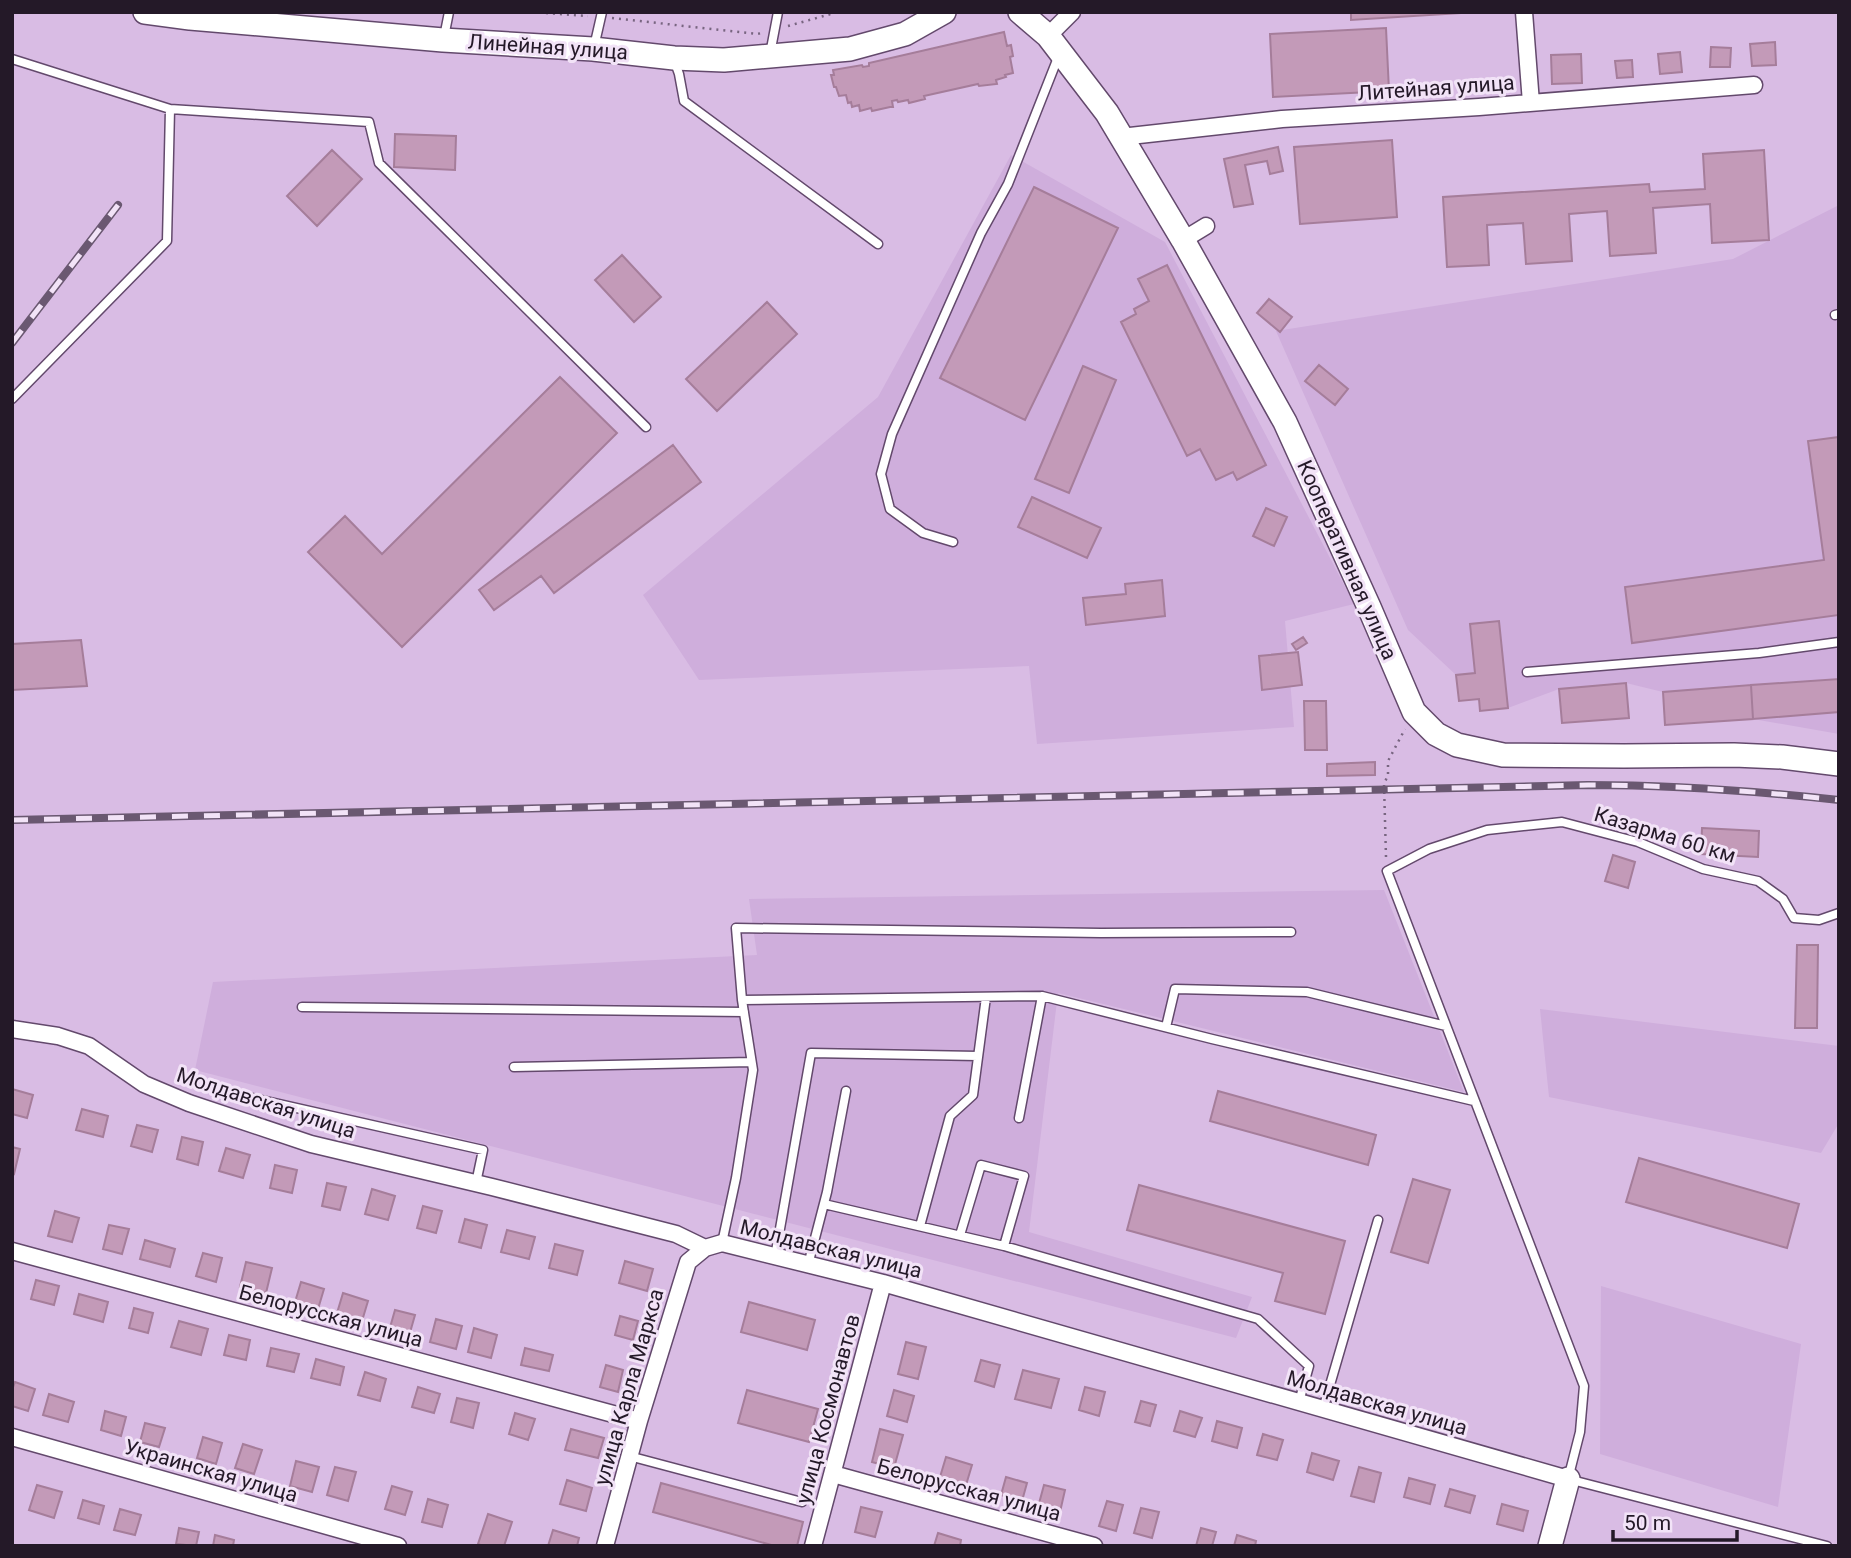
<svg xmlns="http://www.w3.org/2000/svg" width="1851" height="1558" font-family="Roboto,sans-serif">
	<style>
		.built { fill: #cfaedc }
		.building { fill: #c39ab8; stroke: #a57d9a; stroke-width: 2 }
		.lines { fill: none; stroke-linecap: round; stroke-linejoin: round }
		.lane-casing { stroke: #63496c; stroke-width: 11 }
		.street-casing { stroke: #63496c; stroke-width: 19 }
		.secondary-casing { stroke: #63496c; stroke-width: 26 }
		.path { stroke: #786580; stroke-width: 2.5; stroke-dasharray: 2 5; stroke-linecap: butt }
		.lane { stroke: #fff; stroke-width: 8 }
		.street { stroke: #fff; stroke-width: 16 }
		.secondary { stroke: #fff; stroke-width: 23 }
		.rail-casing { stroke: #6a5871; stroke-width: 8 }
		.rail { stroke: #f2e3f7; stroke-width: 5; stroke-dasharray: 16; stroke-linecap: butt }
		.labels { text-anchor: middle; stroke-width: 6; stroke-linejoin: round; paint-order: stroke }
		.street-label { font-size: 21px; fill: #241928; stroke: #f2e3f7 }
	</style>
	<rect width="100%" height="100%" fill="#d9bce4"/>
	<path class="built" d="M1011,155L1165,242L1354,604L1285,621L1294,727L1037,744L1029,666L699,680L643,595L878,397Z
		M1839,205V734L1753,719L1750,685L1663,692L1626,683L1559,689L1508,708L1480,711L1479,699L1459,701L1456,675L1408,630L1276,331L1733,259Z
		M1384,890L1464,1092L1058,993L1029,1232L1252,1297L1236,1338L195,1070L213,982L757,955L749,899Z
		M1540,1009L1839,1046V1123L1821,1153L1549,1097Z
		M1601,1286L1801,1344L1778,1507L1600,1454Z"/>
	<path class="building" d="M1351,12H1477L1351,20Z
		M1386,28L1389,91L1273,97L1270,34Z
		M1004,32L1007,46L1011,45L1013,56L1010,57L1013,73L1005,75L1006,77L996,80L997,84L979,86L978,84L924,96L925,99L909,103L908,100L898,102L897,100L892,101L893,107H890L872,111L871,108L860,111L859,105L852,107L851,102L848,103L846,95L839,96L836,87H834L831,75H834L833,70L862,65L863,67L869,66V63Z
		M1775,42L1776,65L1752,66L1750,44Z
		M1711,47L1731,48L1730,67H1710Z
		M1680,52L1682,72L1660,74L1658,54Z
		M1581,54L1582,83L1552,84L1551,55Z
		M1632,60L1633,77L1617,78L1615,61Z
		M395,134L456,136L455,170L394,167Z
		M1392,140L1397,217L1300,224L1294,147Z
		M1278,147L1283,171L1270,174L1267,161L1245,165L1253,204L1234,207L1224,159Z
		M332,150L362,179L317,226L287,196Z
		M1764,150L1769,240L1712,243L1710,204L1653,208L1656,253L1610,256L1607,211L1569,214L1572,261L1526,264L1523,223L1487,225L1489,265L1447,267L1443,197L1649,184L1650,192L1705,189L1703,154Z
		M1034,187L1118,228L1025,420L940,378Z
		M622,255L661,297L634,322L595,280Z
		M1167,265L1266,465L1237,480L1233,472L1216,480L1200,449L1187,456L1121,322L1136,314L1134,309L1149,301L1138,279Z
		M1269,299L1292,317L1280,332L1257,313Z
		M767,302L797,334L717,411L686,379Z
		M1319,365L1348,389L1335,405L1305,381Z
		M1083,366L1116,380L1069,493L1035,479Z
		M560,377L617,433L402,647L308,552L345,516L382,554Z
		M1839,437V615L1632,643L1625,587L1824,560L1808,441Z
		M673,445L701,482L554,593L541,576L494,610L479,590Z
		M1032,497L1101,528L1087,558L1018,527Z
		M1266,508L1287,517L1274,546L1253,536Z
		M1162,580L1165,616L1086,625L1083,598L1126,594L1125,584Z
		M1499,621L1508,708L1480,711L1479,699L1459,701L1456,675L1475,673L1470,624Z
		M1303,637L1307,643L1296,650L1292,644Z
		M81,640L87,686L12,690V644Z
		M1298,652L1302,685L1262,690L1259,656Z
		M1839,679V712L1753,719L1751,685Z
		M1626,683L1629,718L1562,723L1559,689Z
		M1751,685L1753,719L1665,725L1663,692Z
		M1304,701H1326L1327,750H1305Z
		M1375,762V775L1327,776V764Z
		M1702,828L1759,831L1758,857L1701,854Z
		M1613,855L1635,862L1628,888L1605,881Z
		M1797,945H1818L1817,1028H1795Z
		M12,1089L33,1095L27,1118L12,1114Z
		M1218,1091L1376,1135L1368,1165L1210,1121Z
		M82,1109L108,1116L103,1137L76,1130Z
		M137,1125L158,1130L152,1152L131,1146Z
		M182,1137L203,1142L198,1165L177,1159Z
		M12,1147L20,1149L14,1174L12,1173Z
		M226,1148L250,1155L243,1178L219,1171Z
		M1639,1158L1799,1204L1787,1248L1626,1202Z
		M275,1165L297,1170L292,1193L270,1188Z
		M1413,1179L1450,1190L1428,1263L1391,1252Z
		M327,1183L346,1187L340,1210L322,1206Z
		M1139,1185L1345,1241L1325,1314L1275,1301L1283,1273L1127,1230Z
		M372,1189L395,1196L388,1220L365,1214Z
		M423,1206L442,1211L436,1233L417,1228Z
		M55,1211L79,1218L72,1242L48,1236Z
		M465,1219L487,1225L481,1248L459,1242Z
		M109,1225L129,1229L122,1254L103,1249Z
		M507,1230L535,1237L529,1259L501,1252Z
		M145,1240L175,1249L170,1267L140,1259Z
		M555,1244L583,1251L577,1275L549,1268Z
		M203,1253L222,1258L216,1282L196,1276Z
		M625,1261L653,1269L647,1291L619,1283Z
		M246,1262L272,1268L266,1293L240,1287Z
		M36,1280L59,1286L54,1305L31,1299Z
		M301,1282L324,1289L318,1309L295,1302Z
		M343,1293L368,1301L362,1321L337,1313Z
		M79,1294L108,1302L103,1322L74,1314Z
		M749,1302L815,1320L807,1350L741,1332Z
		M134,1308L153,1313L148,1333L129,1328Z
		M395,1310L415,1315L409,1336L389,1331Z
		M620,1316L638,1321L633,1340L615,1335Z
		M436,1319L462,1326L456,1349L430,1342Z
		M179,1321L208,1329L201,1355L171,1347Z
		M474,1328L497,1335L491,1358L468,1352Z
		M229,1335L250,1340L246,1360L224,1355Z
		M906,1342L926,1347L918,1379L898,1374Z
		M271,1348L299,1354L294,1372L267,1366Z
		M525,1348L553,1355L549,1371L521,1365Z
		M316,1359L344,1367L340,1385L311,1378Z
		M981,1360L1000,1365L994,1387L975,1381Z
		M606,1365L623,1370L618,1392L600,1387Z
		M1023,1370L1059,1379L1051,1408L1015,1399Z
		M365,1372L386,1379L380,1401L358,1395Z
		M15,1382L35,1389L28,1411L12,1406V1390Z
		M418,1387L440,1394L434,1413L412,1407Z
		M1085,1387L1105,1392L1099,1416L1079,1410Z
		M747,1390L818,1409L809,1442L738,1423Z
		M894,1390L914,1396L907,1422L887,1416Z
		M49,1394L74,1402L68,1422L43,1415Z
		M457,1398L479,1403L473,1428L451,1422Z
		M1141,1401L1156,1405L1150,1426L1135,1422Z
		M105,1411L126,1417L121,1436L101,1430Z
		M1180,1411L1202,1418L1195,1437L1174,1431Z
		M515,1413L535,1419L528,1440L509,1434Z
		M1217,1421L1242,1428L1237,1448L1212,1441Z
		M145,1423L165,1428L159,1447L140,1442Z
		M571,1429L604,1438L598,1458L565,1450Z
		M880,1429L903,1435L894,1468L872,1462Z
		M1263,1434L1283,1440L1277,1460L1257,1455Z
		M203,1437L222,1443L216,1464L197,1458Z
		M243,1444L262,1450L254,1474L235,1468Z
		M1312,1453L1339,1461L1333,1480L1307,1472Z
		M946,1457L972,1465L966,1485L940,1477Z
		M296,1461L319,1467L312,1492L290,1486Z
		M335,1467L356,1472L348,1501L327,1495Z
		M1359,1467L1381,1473L1374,1502L1351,1496Z
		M1006,1477L1027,1483L1022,1501L1001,1495Z
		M1409,1478L1435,1485L1430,1504L1404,1497Z
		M567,1480L592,1488L586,1511L560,1504Z
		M661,1483L803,1522L797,1546H775L653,1512Z
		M37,1485L62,1492L54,1518L29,1510Z
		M1044,1485L1065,1490L1060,1512L1038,1507Z
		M392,1486L412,1492L405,1515L385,1509Z
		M1450,1489L1475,1496L1470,1513L1445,1506Z
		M428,1499L448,1505L442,1527L422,1522Z
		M83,1500L104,1506L99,1524L78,1518Z
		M1107,1501L1123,1505L1116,1531L1099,1526Z
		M1502,1504L1528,1511L1523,1531L1497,1524Z
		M861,1507L882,1512L875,1537L855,1532Z
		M1141,1508L1159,1512L1152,1538L1134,1533Z
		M120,1509L141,1515L135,1535L114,1530Z
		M488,1514L512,1522L504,1546H483L478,1544Z
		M179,1528L199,1532L196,1546L176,1544Z
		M1201,1528L1216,1532L1212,1546H1196Z
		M553,1530L579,1538L577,1546H548Z
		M938,1533L961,1540L960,1546H934Z
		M215,1535L234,1540L233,1546H213Z
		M1237,1535L1256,1541L1255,1546H1234Z"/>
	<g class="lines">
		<g class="lane-casing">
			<path id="lane" d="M444,37L449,12
				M594,47L602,12
				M770,54L778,12
				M12,59L170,109L167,241L12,399
				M674,60L679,74L684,101L878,244
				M170,109L369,122L379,163L646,427
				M1835,315L1839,314
				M953,542L923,533L890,509L881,474L892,434L981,233L1008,184L1059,55
				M1527,672L1759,653L1839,642
				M742,1000L736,928L1101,933L1291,932
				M302,1007L744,1012
				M1166,1027L1175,989L1307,992L1446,1026
				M514,1067L751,1062
				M239,1095L483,1150L476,1183
				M1019,1118L1042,996
				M824,1204L1004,1246L1258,1319L1309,1366L1299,1402
				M920,1226L950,1116L973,1095L986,997
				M960,1235L981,1165L1024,1176L1004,1246
				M722,1243L736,1178L753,1070L742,1000L1042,996L1212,1039L1474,1101
				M775,1257L811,1053L978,1056
				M808,1265L827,1192L846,1091
				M1323,1409L1378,1220
				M629,1456L802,1502
				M1827,1546L1568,1479L1580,1432L1584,1386L1387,871L1429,849L1487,830L1562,822L1638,842L1703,869L1758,881L1783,899L1794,918L1819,920L1839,913"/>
		</g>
		<g class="street-casing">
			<path id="street" d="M1524,12L1531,103
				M1048,36L1072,12
				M1121,137L1282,119L1479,107L1754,85
				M1183,240L1206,226
				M12,1029L58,1036L89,1046L144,1084L189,1103L311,1144L492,1187L676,1234L705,1248L722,1243L883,1283L1568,1479
				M12,1251L639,1421
				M12,1437L398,1546
				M833,1474L1094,1546
				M605,1546L639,1421L688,1262L705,1248
				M813,1546L883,1283"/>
		</g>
		<g class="secondary-casing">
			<path id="secondary" d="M145,12L190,18L443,40L593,49L674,58L724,60L850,49L905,34L944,12
				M1020,12L1048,36L1107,113L1183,240L1285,422L1369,607L1414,712L1436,734L1457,745L1503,755L1624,756L1734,755L1782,757L1839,764
				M1550,1546L1568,1479"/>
		</g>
		<path class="path" d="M532,12L588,16
			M612,18L757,34L762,33
			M788,26L838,12
			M1386,857L1384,784L1388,775V761L1405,729"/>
		<use href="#lane" class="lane"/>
		<use href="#street" class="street"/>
		<use href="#secondary" class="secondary"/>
		<g class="rail-casing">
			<path id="rail" d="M12,343L118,205
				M12,820L1588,785C1672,785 1755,791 1839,800"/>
		</g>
		<use href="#rail" class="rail"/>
	</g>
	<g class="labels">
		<g class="street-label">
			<text transform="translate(548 47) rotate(4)" y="7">Линейная улица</text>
			<text transform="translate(1436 88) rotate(-4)" y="7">Литейная улица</text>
			<text transform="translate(1347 560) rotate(66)" y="7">Кооперативная улица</text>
			<text transform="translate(1665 835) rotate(17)" y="7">Казарма 60 км</text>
			<text transform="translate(266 1103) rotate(18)" y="7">Молдавская улица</text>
			<text transform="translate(831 1249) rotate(14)" y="7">Молдавская улица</text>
			<text transform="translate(331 1316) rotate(15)" y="7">Белорусская улица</text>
			<text transform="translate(629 1387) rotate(-74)" y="7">улица Карла Маркса</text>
			<text transform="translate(1377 1403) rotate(16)" y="7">Молдавская улица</text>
			<text transform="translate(828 1409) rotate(-75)" y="7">улица Космонавтов</text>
			<text transform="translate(211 1471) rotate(16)" y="7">Украинская улица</text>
			<text transform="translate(969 1490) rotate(15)" y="7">Белорусская улица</text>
		</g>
	</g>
	<rect width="1851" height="1558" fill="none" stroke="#241928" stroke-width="28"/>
	<path d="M1613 1530v10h124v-10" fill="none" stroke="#241928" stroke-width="3.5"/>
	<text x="1624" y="1530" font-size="21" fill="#241928" stroke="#f2e3f7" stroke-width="5" paint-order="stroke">50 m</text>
</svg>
